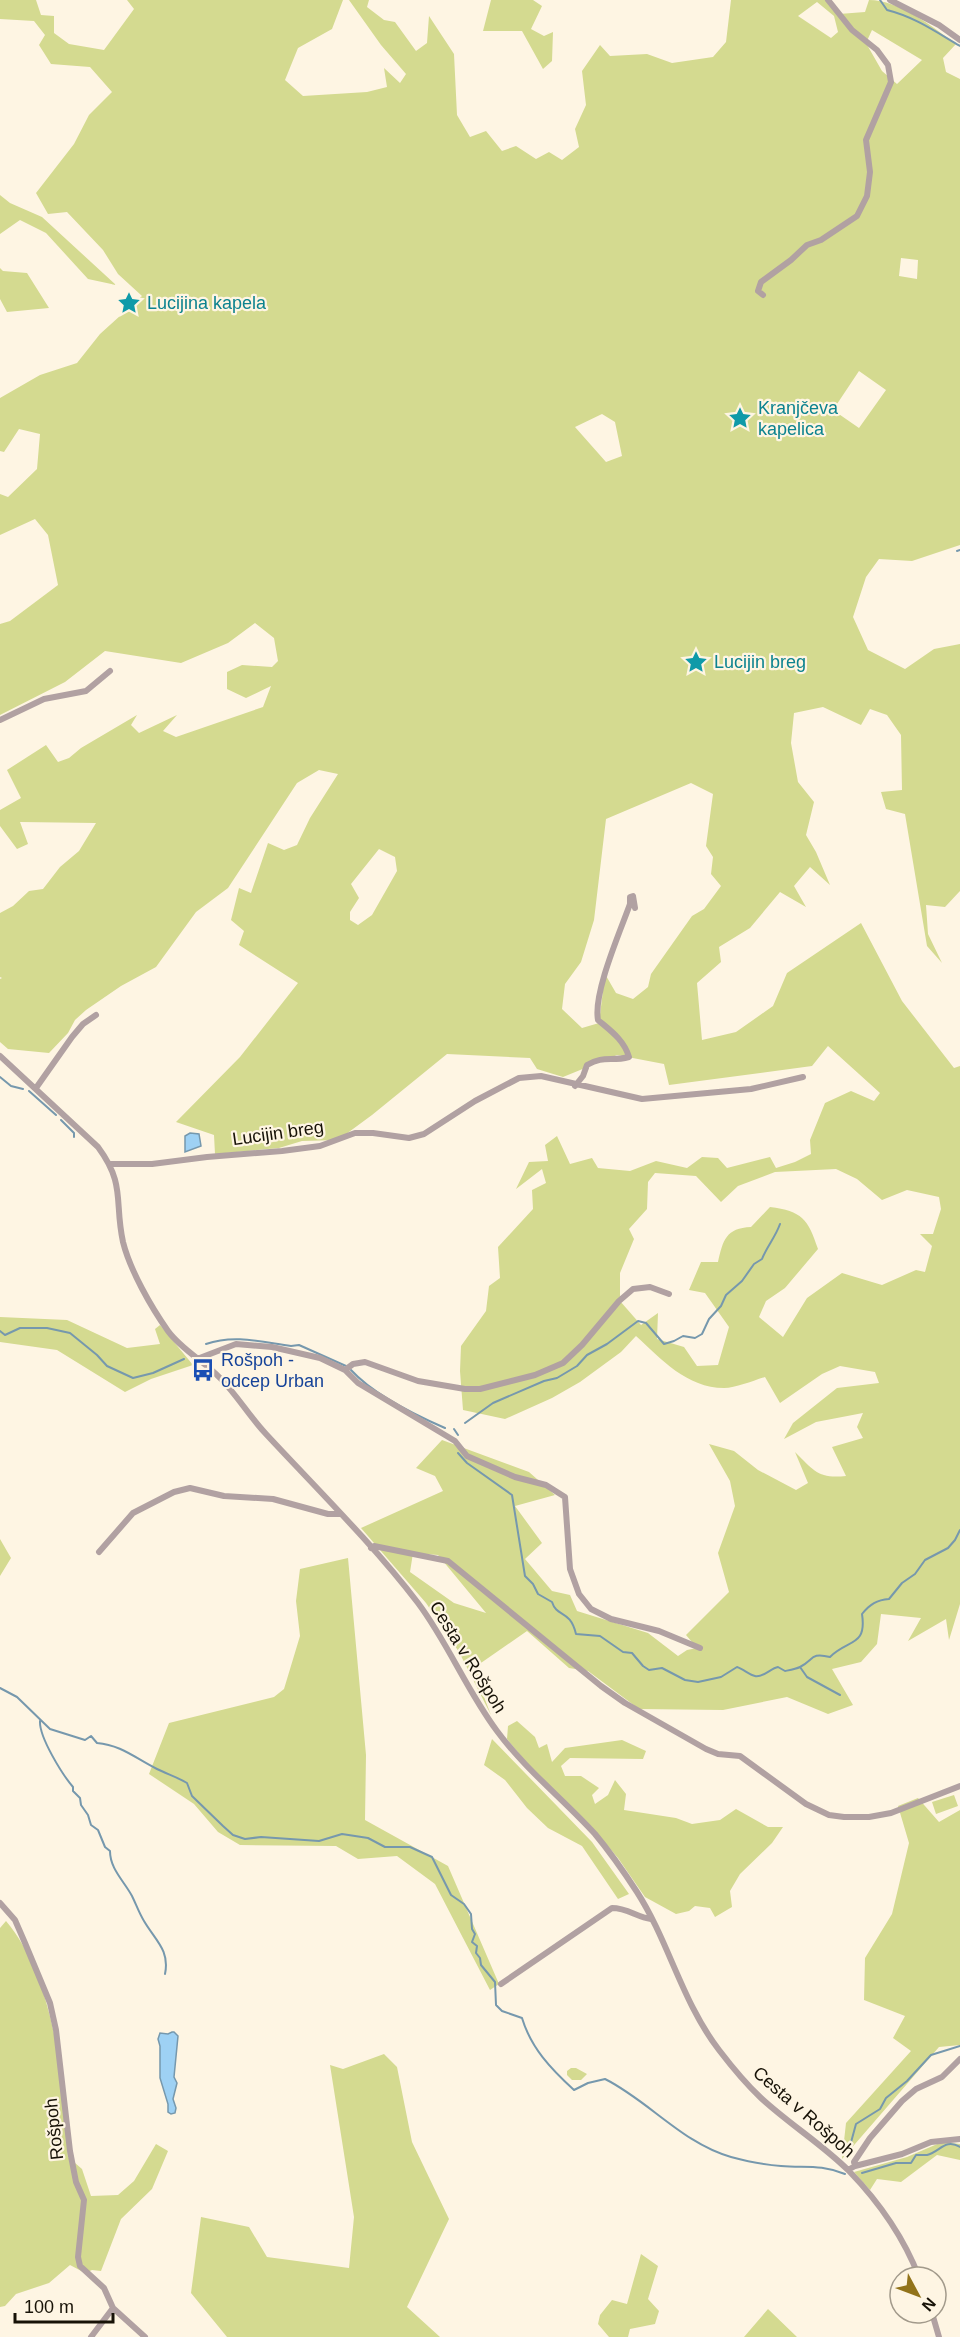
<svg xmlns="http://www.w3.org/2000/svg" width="960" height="2337" font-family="Helvetica,sans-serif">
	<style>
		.green { fill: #d4da90; fill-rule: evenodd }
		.water { fill: #9ed1f4; stroke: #7698ad; stroke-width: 1.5 }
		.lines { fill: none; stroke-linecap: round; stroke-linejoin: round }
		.stream { stroke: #7698ad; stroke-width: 2 }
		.minor { stroke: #b1a1a2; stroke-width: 6 }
		.labels { text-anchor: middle; stroke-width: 4.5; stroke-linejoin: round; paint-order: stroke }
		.culture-label { font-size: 18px; fill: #0d838f; stroke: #fef5e3; text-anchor: start }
		.street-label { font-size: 18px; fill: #171207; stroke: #fef5e3 }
		.transit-label { font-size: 18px; fill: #164399; stroke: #fef5e3; text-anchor: start }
	</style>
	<rect width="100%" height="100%" fill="#fef5e3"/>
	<path class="green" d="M0,0H36L41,15L54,16V33L69,44L104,50L134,9L127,0H343L332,29L298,48L285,80L303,96L367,92L387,87L384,68L400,83L406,74L381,45L349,0H369L367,7L384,20L395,22L416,51L427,43L429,16L454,54L457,115L470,137L486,131L502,151L516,146L536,159L549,152L562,160L579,147L575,129L586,105L582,71L600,45L610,56L647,54L672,63L713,57L726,42L731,0H825L839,14L865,12L869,0C899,0 933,27 956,44L943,58L946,72L960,79V545L912,561L879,559L866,577L853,617L868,650L905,669L934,649L960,644V891L945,907L926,905L928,934L942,963L927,946L905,814L886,809L881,792L902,790L901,735L887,715L870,709L861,725L823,707L794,713L791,743L798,782L814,802L806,835L816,852L830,885L810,867L794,886L806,907L780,892L750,928L719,947L721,962L697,983L702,1040L736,1032L773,1006L787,973L861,923L902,1001L954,1068L960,1066V1604L949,1640L946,1619L908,1641L921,1618L881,1614L877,1644L861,1662L832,1669L853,1705L828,1714L787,1697L723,1710L639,1709L588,1671L569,1668L527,1631L478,1665L479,1684L491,1715L459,1652L426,1603L361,1528L443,1491L435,1476L416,1468L442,1440L529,1472L555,1495L515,1506L542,1543L525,1559L552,1591L570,1595L577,1611L648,1633L678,1656L687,1650L697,1648L686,1635L729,1592L718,1553L735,1506L730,1481L709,1444L734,1451L758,1470L796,1490L808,1483L795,1452C814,1471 819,1479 846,1476L832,1447L863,1438L857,1427L863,1413L816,1422L784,1439L793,1423L837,1388L879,1383L875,1372L840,1366L822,1374L780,1403L765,1377C752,1381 736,1388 724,1388C687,1388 661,1359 636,1336L621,1352L580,1382L552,1398L505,1419L463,1410L460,1371L461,1346L486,1311L489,1286L500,1278L498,1247L533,1209L532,1190L546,1183L542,1169L516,1189L529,1162L548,1161L545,1145L557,1136L570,1164L592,1158L598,1168L630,1171L656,1161L687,1168L702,1157L718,1158L727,1168L770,1157L776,1168L795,1162L811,1154L810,1140L825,1103L851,1091L874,1101L880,1093L828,1046L812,1066L669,1085L664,1064L617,1055L563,1077L537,1069L530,1058L447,1054L372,1115L338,1140L302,1141L279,1148L215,1154L214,1135L176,1122L240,1057L298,983L239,945L244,931L231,920L239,888L251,893L268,843L284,850L297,845L310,818L338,774L319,770L297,783L228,888L196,912L156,967L121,986L86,1010L75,1020L68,1033L49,1053L8,1049L0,1042V979L2,978L0,977V913L13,906L29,891L43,889L60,867L79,851L96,823L20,822L28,844L17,849L0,826V810L21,798L7,770L46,745L58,762L69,758L81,748L137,715L131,725L139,733L177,715L163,731L176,737L263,707L271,686L246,698L227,689V672L242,665L272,667L278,661L274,638L255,623L228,643L181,663L105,651L65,682L0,715V624L10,621L58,585L48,535L35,519L0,535V494L8,497L37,469L40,434L19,429L4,452L0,451V398L40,375L77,363L100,334L142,296L118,274L103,250L67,212L48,214L36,193L74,144L89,115L112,92L90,67L51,64L39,45L45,35L34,21L0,19ZM817,2L834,16L838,32L831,38L798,16ZM872,30L922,60L897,84L882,71L866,43ZM901,258L918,260L917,279L899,276ZM859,371L886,390L859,428L833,410ZM602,414L615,422L622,456L606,462L575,427ZM691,783L713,794L706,846L713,857L711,874L721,886L704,909L692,916L651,974L648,987L633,999L616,993L605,974L599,1023L582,1028L562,1009L565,984L581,962L594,920L606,819ZM379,849L395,857L397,871L372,915L358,925L350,920V912L359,898L351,884ZM836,1169L857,1179L882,1200L907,1190L939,1197L941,1209L933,1234H920L932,1246L925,1272L916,1270L882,1285L842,1273L807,1298L783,1337L759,1317L766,1301L785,1288L818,1249C808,1219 802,1211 770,1207L751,1227C726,1228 723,1240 718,1262H701L689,1290L705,1293L729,1327L718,1365L697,1366L684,1347L657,1339L658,1313L641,1325L620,1301V1273L634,1239L629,1229L647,1209L648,1182L655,1173L696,1176L721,1202L738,1186L775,1172ZM413,1553L438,1555L486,1613L454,1603L410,1572Z
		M491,0H533L542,6L531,29L544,36L553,32L552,61L543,69L522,31H483Z
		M0,195L10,203L42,217L116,285L88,279L46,233L20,220L0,234Z
		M0,268L3,271L27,273L49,308L7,312L0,299Z
		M0,1317L67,1320L127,1348L160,1344L155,1329L160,1325L193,1365L151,1379L125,1392L57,1350L0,1342Z
		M0,1539L11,1558L0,1576Z
		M348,1558L366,1755L365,1820L448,1866L499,1984L490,1990L435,1884L397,1856L358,1859L336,1846L240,1845L218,1832L194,1804L149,1774L169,1723L274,1697L284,1689L300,1636L296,1601L300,1569Z
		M517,1721L535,1737L539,1748L547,1744L552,1762L565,1748L622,1740L646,1751L643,1759L570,1758L561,1766L565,1776H581L599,1788L592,1795L595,1804L608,1795L615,1780L626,1794L624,1810L676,1818L692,1824L720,1820L736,1809L768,1827H783L772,1843L740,1874L730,1891L732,1907L715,1917L710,1908L695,1906L689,1911L676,1914L645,1897L618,1858L589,1824L530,1767L507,1739L508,1726Z
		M492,1739L592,1842L629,1894L618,1899L582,1846L548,1828L527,1808L505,1780L484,1765Z
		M954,1795L958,1806L936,1814L932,1802Z
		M918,1798L939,1822L960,1810V2045L939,2047L842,2159L846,2123L911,2051L893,2038L905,2016L864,2000L865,1958L892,1914L909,1843L898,1806Z
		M6,1921C54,1977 65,2085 68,2157L82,2169L91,2196L118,2195L134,2181L156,2144L168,2151L152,2189L121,2219L101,2271L92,2270L85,2273L70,2265L49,2283L16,2294L5,2306L0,2307V1928Z
		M384,2054L397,2067L412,2142L449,2219L407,2307L440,2337H227L191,2293L201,2217L249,2227L267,2257L349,2268L354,2217L330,2065L343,2069Z
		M571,2068H576L587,2074L581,2080H572L567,2075V2071Z
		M942,2142L960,2144V2160L937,2155L901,2182L877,2179L870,2190L854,2172L907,2157Z
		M641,2254L658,2266L648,2299L659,2311L655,2324L630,2329L628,2337H609L598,2324L600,2315L612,2300L627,2304Z
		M768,2309L797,2337H744Z"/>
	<path class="water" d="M190,1133L199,1134L201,1146L185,1152V1136Z
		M172,2032H174L178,2036L174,2077L177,2083L173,2099L176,2108L175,2113L171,2114L168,2112V2104L160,2078V2046L158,2039L160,2033L168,2034Z"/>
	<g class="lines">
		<path class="stream" d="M880,0L887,10C915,17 936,32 960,46
			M957,551L960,550
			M0,1077L11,1086L23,1089
			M29,1091L56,1115
			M61,1120L74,1133V1137
			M0,1331L5,1335L20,1328H47L70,1333L97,1355L107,1366L133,1378L153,1373L184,1359
			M206,1344C234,1334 262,1342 291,1346L299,1345L346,1366
			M351,1370C373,1394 415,1415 445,1428
			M465,1423L493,1403L544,1381L557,1378L577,1366L587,1355L607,1344L638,1321L646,1323L664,1344L674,1341L683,1336L695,1338L702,1334L709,1319L721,1306L726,1295L742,1281L754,1264L762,1259C767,1246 775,1238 780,1224
			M454,1429L458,1435
			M458,1453L467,1463L512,1495L525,1576L533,1584L538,1594L552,1602C557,1618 570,1609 576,1634L600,1636L623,1652L632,1653L643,1666L649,1670L662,1668L685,1680L698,1682L721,1677L737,1667C743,1669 750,1675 755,1676C763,1678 771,1668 778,1667L785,1671C790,1670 796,1669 800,1667C814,1660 810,1652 830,1657C848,1639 867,1647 862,1614C870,1604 877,1600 889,1599L902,1583L915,1574L925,1560L948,1548L955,1540L960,1530
			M800,1667L807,1677L840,1695
			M0,1688L17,1697L50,1729L85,1740L91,1736L97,1743C121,1745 135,1758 157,1769C167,1774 177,1777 187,1783L192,1796L223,1826L233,1835L245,1839L261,1837L319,1841L342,1834L368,1838L385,1847H410L432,1857L451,1895L464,1904L471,1914L472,1929L475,1934L472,1942L477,1946L476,1953L480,1958L481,1965L495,1982L496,2005L502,2011L522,2018C531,2048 551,2069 574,2090L588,2083L605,2079C649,2101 682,2143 731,2157C746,2161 765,2165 781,2166C806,2168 820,2164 845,2174
			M40,1721C39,1737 62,1774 73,1787V1791L80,1798L81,1805L88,1815L91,1825L98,1830L105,1847L110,1851C110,1869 124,1881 132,1896C136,1904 139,1913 144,1921C155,1940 170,1950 165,1974
			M847,2157L856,2124L880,2109L886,2098L907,2081L931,2055L960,2046
			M862,2173L896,2163H911L916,2155C920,2155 924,2155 927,2155C940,2152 945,2138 960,2147"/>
		<path class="minor" d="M890,0L939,25L960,40
			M763,295L758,291L761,282L791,260L807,245L821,240L857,216L867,196L870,172L866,140L891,82L888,65L877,50L852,30L828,0
			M0,720L44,699L86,691L110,671
			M0,1056L98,1147C126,1185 114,1201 123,1242C130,1270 151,1307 168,1331C182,1350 204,1361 220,1378C237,1395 249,1416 266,1434C317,1489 372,1543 418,1603C448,1643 467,1691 497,1731C525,1769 563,1799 595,1834C610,1852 624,1872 637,1892C669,1942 682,2002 719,2050C732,2067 745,2083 761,2098C789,2124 822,2144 849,2171C878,2201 904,2238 919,2277
			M575,1086L583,1076L587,1065C604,1055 611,1062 629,1057C624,1040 611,1031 598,1020C593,993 620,932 630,904V897L633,896L635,908
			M36,1088L72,1037L83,1024L96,1015
			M110,1164H152L207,1157L282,1151L320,1146L355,1133H373L409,1138L424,1134L475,1101L519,1078L541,1076L642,1099L751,1089L803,1077
			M197,1359L236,1344L272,1347L320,1358L345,1370L358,1383L455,1441L467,1456L515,1477L546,1485L565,1497L570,1569L579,1594L591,1609L611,1619L659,1631L700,1648
			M345,1370L353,1364L365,1362L418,1381L465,1389H480L535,1375L563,1363L582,1345L619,1301L633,1289L650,1287L669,1294
			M371,1548L374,1546L448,1561L601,1686L625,1703L706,1749L718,1754L740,1756L806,1804L829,1815L844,1817H869L891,1813L960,1786
			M99,1552L133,1513L174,1492L190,1488L224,1496L273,1499L328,1514H340
			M0,1903L15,1920L25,1943L50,2003L56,2030L70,2151L76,2182L84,2200L78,2257L80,2266L104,2288L113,2308L145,2337
			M501,1984L612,1908C627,1908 637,1917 651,1919
			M855,2166L902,2154L931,2142L960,2139
			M848,2170L855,2166L854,2162L870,2138L902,2101L916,2089L942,2077L960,2059
			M932,2313L939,2337
			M91,2337L113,2308"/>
	</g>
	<defs>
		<g id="sight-bare" transform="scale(1.8)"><path d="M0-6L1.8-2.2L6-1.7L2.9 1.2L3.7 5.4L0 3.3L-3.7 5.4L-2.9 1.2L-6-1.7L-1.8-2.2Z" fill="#0f9aa8" stroke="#fef5e3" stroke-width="2.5" paint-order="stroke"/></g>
		<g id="bus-bare" transform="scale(1.8)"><path d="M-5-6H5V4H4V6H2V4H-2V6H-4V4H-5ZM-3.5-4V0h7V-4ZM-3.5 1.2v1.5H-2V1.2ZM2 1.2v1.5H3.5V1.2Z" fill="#1a4fb4" stroke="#fef5e3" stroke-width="2.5" paint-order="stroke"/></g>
	</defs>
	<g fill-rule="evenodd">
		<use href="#sight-bare" x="129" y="303"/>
		<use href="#sight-bare" x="740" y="418"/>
		<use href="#sight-bare" x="696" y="662"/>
		<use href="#bus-bare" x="203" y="1370"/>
	</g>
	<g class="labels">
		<g class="culture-label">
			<text x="147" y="309">Lucijina kapela</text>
			<text x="758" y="414">Kranjčeva<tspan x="758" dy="21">kapelica</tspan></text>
			<text x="714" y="668">Lucijin breg</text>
		</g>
		<g class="street-label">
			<text transform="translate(278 1133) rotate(-8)" y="6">Lucijin breg</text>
			<text transform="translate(468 1657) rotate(58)" y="6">Cesta v Rošpoh</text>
			<text transform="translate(804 2112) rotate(41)" y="6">Cesta v Rošpoh</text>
			<text transform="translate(54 2129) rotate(-96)" y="6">Rošpoh</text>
		</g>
		<g class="transit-label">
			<text x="221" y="1366">Rošpoh -<tspan x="221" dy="21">odcep Urban</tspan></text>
		</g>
	</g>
	<g transform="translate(918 2295) rotate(131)"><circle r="28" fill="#fef5e3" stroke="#a29a8b" stroke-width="1.5"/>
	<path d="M0-4.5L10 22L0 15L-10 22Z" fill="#92731a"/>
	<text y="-9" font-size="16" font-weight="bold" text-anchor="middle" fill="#171207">N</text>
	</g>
	<path d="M15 2313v9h98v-9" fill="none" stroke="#171207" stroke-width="3"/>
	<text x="24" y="2313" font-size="18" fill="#171207" stroke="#fef5e3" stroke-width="4.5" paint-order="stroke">100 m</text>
</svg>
